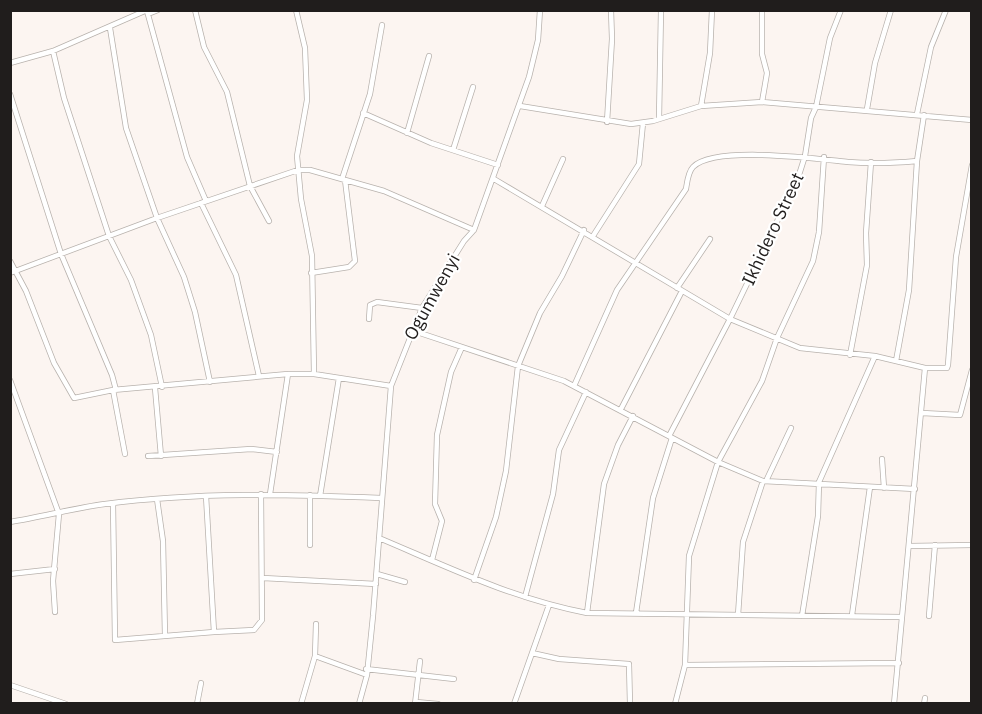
<svg xmlns="http://www.w3.org/2000/svg" width="982" height="714" font-family="'IBM Plex Sans',sans-serif">
	<style>
		.lines { fill: none; stroke-linecap: round; stroke-linejoin: round }
		.minor-casing { stroke: #b8b2ad; stroke-width: 6 }
		.minor { stroke: #fff; stroke-width: 4.5 }
		.labels { text-anchor: middle; stroke-width: 4.5; stroke-linejoin: round; paint-order: stroke }
		.street-label { font-size: 18px; fill: #201d1c; stroke: #fff }
	</style>
	<rect width="100%" height="100%" fill="#fcf5f1"/>
	<g class="lines">
		<g class="minor-casing">
			<path id="minor" d="M195,10L204,47L227,92L250,186L269,221
				M296,10L305,48L307,100L297,156L301,199L312,256L314,374
				M762,10V54L767,73L762,102
				M147,11L187,157L206,201
				M148,14L158,10
				M110,28L126,128L157,218L184,277L195,312L210,382
				M53,51L64,98L109,236L131,280L151,335L162,387
				M10,63L53,51L147,10
				M10,94L61,254L112,375L116,390
				M520,106L631,124L653,121L701,106L762,102L972,120
				M701,106L710,53L712,10
				M867,109L875,63L891,10
				M363,113L431,143L498,165
				M917,114L931,47L946,10
				M659,119L661,10
				M607,122L612,39L611,10
				M407,133L429,56
				M453,150L473,87
				M342,179L370,94L382,25
				M494,179L730,319L800,348L875,356L925,368L894,704
				M201,203L236,275L259,376
				M542,206L563,159
				M593,236L639,164L643,123
				M10,261L26,291L54,363L74,398L113,390L288,374H314L391,386
				M10,273L157,218L298,170H310L384,191L474,230
				M311,273L349,267L355,261L345,180
				M677,288L710,239
				M369,319L370,305L377,302L422,308
				M411,330L564,381L718,462L763,481L915,489
				M850,355L867,265L866,233L871,162
				M896,361L909,290L917,161L924,115
				M925,368H947L948,365L956,257L972,165
				M10,380L59,514L53,581L55,612
				M574,386L617,290L686,189C687,183 688,172 693,167C715,145 818,159 848,162C871,164 895,163 917,161
				M155,388L161,456
				M113,390L125,454
				M621,409L682,291
				M922,413L960,415L972,370
				M669,436L730,319L798,178L805,156L811,118L816,107L830,38L841,10
				M148,456L251,449L277,452
				M882,459L884,488
				M767,479L791,428
				M270,494L288,374
				M310,495V545
				M206,496L214,632L254,630L262,620L261,494
				M320,496L339,378
				M157,499L163,541L165,636
				M113,503L115,640L214,632
				M10,522C42,517 74,508 105,504C197,492 289,494 381,498
				M379,538C448,567 513,599 587,613L902,617
				M910,546L972,545
				M432,560L442,521L435,504L437,435L451,372L462,347
				M10,574L55,569
				M377,574L405,582
				M263,578L376,584
				M474,580L496,517L506,471L518,366L540,313L562,276L584,230
				M525,597L553,494L559,450L586,392
				M587,613L604,484L618,445L633,416
				M636,613L653,498L672,438
				M738,615L743,542L763,481
				M852,615L870,487
				M802,616L818,516L819,482L875,356
				M929,616L935,545
				M316,624L315,656L367,675
				M532,653L559,659L629,664L630,704
				M685,665L899,663
				M366,669L454,679
				M10,685L66,704
				M416,702L438,704
				M197,704L201,683
				M301,704L315,656
				M359,704L367,675L373,616L391,386L422,308L464,241L474,230L529,77L538,40L540,10
				M415,704L420,661
				M514,704L549,605
				M675,704L685,665L689,556L718,462L762,381L777,338L813,261L819,232L824,157
				M924,704L925,698"/>
		</g>
		<use href="#minor" class="minor"/>
	</g>
	<g class="labels">
		<g class="street-label">
			<text transform="translate(773 229) rotate(-65)" y="6">Ikhidero Street</text>
			<text transform="translate(432 297) rotate(-61)" y="6">Ogumwenyi</text>
		</g>
	</g>
	<rect width="982" height="714" fill="none" stroke="#201d1c" stroke-width="24"/>
</svg>
